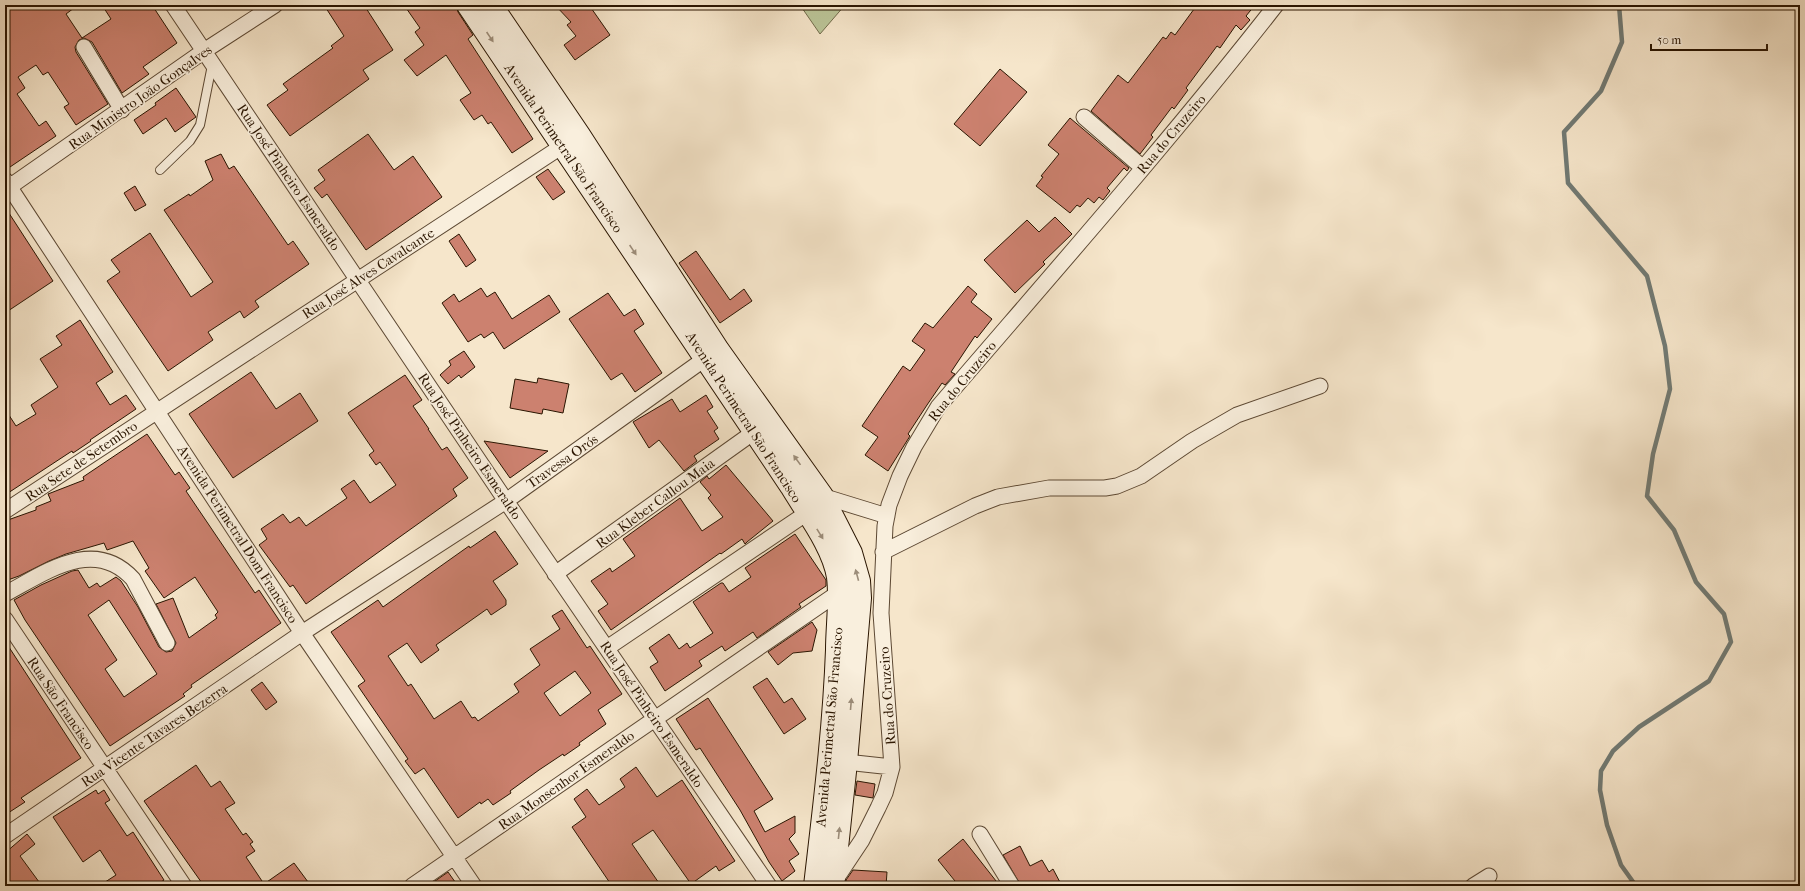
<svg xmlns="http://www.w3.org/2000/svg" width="1805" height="891" font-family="'IM FELL French Canon',serif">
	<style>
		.green { fill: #bbc598; stroke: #726d4c }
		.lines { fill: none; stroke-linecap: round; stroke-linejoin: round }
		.stream { stroke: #717a74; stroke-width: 4.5 }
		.building { fill: #cc816f; stroke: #2a1501; fill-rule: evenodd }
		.service-casing { stroke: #5d4934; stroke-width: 10 }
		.minor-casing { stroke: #5d4934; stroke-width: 17 }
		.secondary-casing { stroke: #2a1501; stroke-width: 24 }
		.service { stroke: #f9efdd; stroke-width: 8 }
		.minor { stroke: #f9efdd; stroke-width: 15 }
		.secondary { stroke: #f9efdd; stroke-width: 22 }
		.oneway { fill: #9c8d7a }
		.labels { text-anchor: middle; stroke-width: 3.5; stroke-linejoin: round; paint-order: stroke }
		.street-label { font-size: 14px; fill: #2a1501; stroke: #f9efdd }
	</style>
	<rect width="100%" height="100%" fill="#f6e6cb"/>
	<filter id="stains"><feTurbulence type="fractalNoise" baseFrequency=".005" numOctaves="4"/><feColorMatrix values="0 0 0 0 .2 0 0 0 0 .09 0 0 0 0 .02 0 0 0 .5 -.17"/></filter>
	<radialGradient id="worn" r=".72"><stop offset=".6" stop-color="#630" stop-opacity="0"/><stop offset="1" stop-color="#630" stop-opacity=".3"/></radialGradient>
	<path class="green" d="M800,5H845L820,34Z"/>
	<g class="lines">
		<path class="stream" d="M1619,5L1622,42L1601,91L1564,132L1568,183L1647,276L1665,346L1670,389L1653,454L1647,496L1674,530L1696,582L1724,614L1731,642L1709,681L1639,727L1613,751L1601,771L1600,790L1607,825L1621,865L1636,886"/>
	</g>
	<path class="building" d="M5,5H78L66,14L82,38L111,19L102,5H152L177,43L143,67L149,74L122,93L92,42L84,38L79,40L75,47L76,52L108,104L76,125L64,107L69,104L48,72L43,75L36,65L18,77L25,88L17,94L39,126L46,121L56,136L10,167L5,160Z
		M324,5H364L393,50L363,70L369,79L290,136L267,105L288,90L283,84L333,48L331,46L344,36Z
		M404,5H456L458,12L473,35L468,39L533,139L512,153L491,122L488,124L482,115L474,120L460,100L471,93L446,55L417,76L404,60L424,45L415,32L420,28Z
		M555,5H589L610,35L575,60L564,45L576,36L567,25L571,22Z
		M1197,5H1255L1246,16L1250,20L1241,30L1236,25L1220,48L1217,46L1186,88L1188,90L1174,109L1172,107L1151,135L1153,137L1140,154L1091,111L1118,75L1128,83L1163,37L1166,39L1171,32L1175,35Z
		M1000,69L1027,92L980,146L954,124Z
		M176,88L196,117L175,132L166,118L143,134L134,120L156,105L155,103Z
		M1070,118L1129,168L1127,171L1124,168L1107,188L1110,191L1103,200L1099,197L1094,203L1088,198L1080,207L1077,205L1070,213L1036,186L1043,177L1041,176L1059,154L1048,145Z
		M368,134L394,170L413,156L442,197L366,250L327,194L322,198L314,188L325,180L318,170Z
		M221,154L229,169L234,166L288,245L293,241L309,264L255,301L259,307L244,318L240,311L208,332L213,340L168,371L107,281L120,272L111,260L150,233L191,297L213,282L164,210L189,194L190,196L213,180L205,161Z
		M548,169L565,192L553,200L536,177Z
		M135,186L146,205L135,211L124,193Z
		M5,207L53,281L5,313Z
		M1055,217L1072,234L1043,262L1045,264L1015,293L984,260L1027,220L1039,232Z
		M459,234L476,260L466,267L449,241Z
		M696,251L730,300L744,289L752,301L720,323L679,263Z
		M968,286L977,294L971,302L992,319L977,338L975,336L951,372L955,374L945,385L942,383L927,405L908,434L910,436L888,471L865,455L878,437L862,426L903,366L910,371L925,350L912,341L925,323L933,328Z
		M481,288L487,297L495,292L512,319L549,295L560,312L504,349L493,332L484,338L481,334L468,342L442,303L454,294L459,302Z
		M608,293L624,316L635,309L644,324L634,331L662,373L635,392L622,373L611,380L569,319Z
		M80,320L113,372L96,383L110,405L126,395L136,409L90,440L91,441L73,453L72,451L5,495V409L16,426L36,414L31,405L58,387L40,359L62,345L56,336Z
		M464,351L475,367L461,378L459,375L448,384L440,375L451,365L449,361Z
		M251,372L276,409L300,393L318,421L233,478L189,414Z
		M405,375L422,400L413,406L429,429H428L442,450L447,447L468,478L453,489L457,496L306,604L293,585L290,587L259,545L267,539L261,529L283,514L290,523L299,517L306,526L347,498L341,489L354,480L370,503L396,485L380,462L376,465L369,455L374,451L348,413Z
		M538,378L569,384L563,413L543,409L542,414L510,408L515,379L537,383Z
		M706,395L713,407L707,411L718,428L714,431L719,439L694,456L697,461L684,471L659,440L649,448L633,422L672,399L680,412Z
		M147,434L175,475L179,472L190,488L186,491L255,593L259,590L281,623L191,685L192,687L183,694L185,696L110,746L25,620L14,600L41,585L72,571L78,570L89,588L97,583L100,587L116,577L121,581L138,607L159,647L166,652L172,651L176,643L156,604L173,598L189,638L217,618L215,615L218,612L195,577L164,598L145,571L149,568L133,541L107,550L104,543L66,554L49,561L19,576L5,581V521L36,510V507L51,501L48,494L84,480L83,477ZM109,600L157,674L124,697L105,669L117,660L88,615Z
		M484,441L548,451L510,478Z
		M726,465L773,521L747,542L745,544L742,539L721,554L720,553L611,630L598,611L608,604L591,581L610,568L612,572L635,556L623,539L680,498L702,531L723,517L708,498L711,495L700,482L707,476L709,479Z
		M495,531L518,564L493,581L506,600V605L491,615L487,609L436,645L439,650L421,663L407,643L388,656L408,686L411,684L434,719L461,701L472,718L475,717L478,721L519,692L514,684L540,665L530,649L560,629L552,616L562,610L587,648L590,646L622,694L598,710L606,724L579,743L580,745L564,756L563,754L539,770L510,791L511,793L493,805L488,799L481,804L480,802L458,818L424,768L415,774L405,761L408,759L358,686L365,681L331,632L378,600L383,607L469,546L470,548ZM575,671L591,693L560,716L544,693Z
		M795,534L826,580V586L799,604L801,607L757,638L753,632L725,651L722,646L699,661L702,666L665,691L650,667L658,662L649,648L669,634L679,649L687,643L690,648L713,633L693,602L721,583H723L729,592L751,577L745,568Z
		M812,622L817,630L812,651L793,653L778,665L768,652Z
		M5,641L81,758L21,798L25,802L5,815Z
		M767,678L784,703L792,698L806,719L784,734L753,687Z
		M262,682L277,702L266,710L251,690Z
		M708,698L773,799L754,811L765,832L795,816V833L789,839L799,854L789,861L795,871L782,881L769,862L740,810L700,748L696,750L676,719Z
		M196,765L211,787L220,781L235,803L225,809L243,835L246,833L253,842L250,844L255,851L246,857L264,884L294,863L311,886H204L144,801Z
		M636,767L657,797L682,780L735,861L719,871L716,866L691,884L653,830L632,844L661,886H612L572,827L586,817L574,799L587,789L599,805L625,787L620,779Z
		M857,781L875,784L873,798L855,795Z
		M96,790L98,794L104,790L110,800L105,803L127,836L133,832L164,880L155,886H99L116,875L100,850L83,862L53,817Z
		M27,834L35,844L20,856L42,886H5V853Z
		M963,839L978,858L1000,886H959L938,860Z
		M1020,846L1030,866L1042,860L1049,872L1053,869L1062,886H1021L1003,855Z
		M853,870L887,872L886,886H846V880Z
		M448,872L458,886H428Z"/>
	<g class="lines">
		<g class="service-casing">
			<path id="service" d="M160,170L190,141L200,125L212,65"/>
		</g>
		<g class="minor-casing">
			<path id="minor" d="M173,5L506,501L769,886
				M84,47L122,110
				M1084,117L1143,168
				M5,180L302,633L474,886
				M5,190L204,51L275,5
				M822,496L887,516
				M5,511L570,141
				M883,552L975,506L998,497L1049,488H1105L1117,486L1141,476L1192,441L1237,415L1320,386
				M555,574L754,432
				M5,594C45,573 94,536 133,579L167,643
				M5,619L184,886
				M607,648L807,513
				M846,762L892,767
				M980,834L1012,886
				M5,836L302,633L506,501L713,353
				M836,879L862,840L878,808L885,793L892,767L881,613L885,526L889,505L900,476L914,447L938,407C1052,274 1168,143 1276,5
				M412,886L838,593
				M1473,886L1489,876"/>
		</g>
		<g class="secondary-casing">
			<path id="secondary" d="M468,5L791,486C807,513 833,546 838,577C841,600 837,626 837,650C834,729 824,808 815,886
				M491,5L579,135L718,350L822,496L851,553L859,581L860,598L846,762L833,886"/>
		</g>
		<use href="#service" class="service"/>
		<use href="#minor" class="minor"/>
		<use href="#secondary" class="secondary"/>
	</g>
	<defs><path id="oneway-solid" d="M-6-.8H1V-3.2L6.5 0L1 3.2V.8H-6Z"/></defs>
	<g class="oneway">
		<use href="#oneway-solid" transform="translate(490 37) rotate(56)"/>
		<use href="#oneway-solid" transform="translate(633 250) rotate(56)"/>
		<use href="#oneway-solid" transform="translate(797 460) rotate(-126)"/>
		<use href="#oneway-solid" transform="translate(820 534) rotate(58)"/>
		<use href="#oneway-solid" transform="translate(857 575) rotate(-105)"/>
		<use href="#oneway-solid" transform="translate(851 704) rotate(-85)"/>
		<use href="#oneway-solid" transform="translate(839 833) rotate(-84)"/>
	</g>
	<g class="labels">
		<g class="street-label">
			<text transform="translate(140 97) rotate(-35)" y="5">Rua Ministro João Gonçalves</text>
			<text transform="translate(1171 134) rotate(-50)" y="5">Rua do Cruzeiro</text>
			<text transform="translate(564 148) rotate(56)" y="5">Avenida Perimetral São Francisco</text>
			<text transform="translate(289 177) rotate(56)" y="5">Rua José Pinheiro Esmeraldo</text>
			<text transform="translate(368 273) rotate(-33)" y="5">Rua José Alves Cavalcante</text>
			<text transform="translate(962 381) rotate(-51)" y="5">Rua do Cruzeiro</text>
			<text transform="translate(744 417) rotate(57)" y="5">Avenida Perimetral São Francisco</text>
			<text transform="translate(470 446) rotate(56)" y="5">Rua José Pinheiro Esmeraldo</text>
			<text transform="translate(81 461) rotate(-34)" y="5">Rua Sete de Setembro</text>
			<text transform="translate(562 461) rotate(-35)" y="5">Travessa Orós</text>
			<text transform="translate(655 503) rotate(-36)" y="5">Rua Kleber Callou Maia</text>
			<text transform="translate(238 534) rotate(57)" y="5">Avenida Perimetral Dom Francisco</text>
			<text transform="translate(887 696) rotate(-94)" y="5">Rua do Cruzeiro</text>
			<text transform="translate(61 703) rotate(56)" y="5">Rua São Francisco</text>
			<text transform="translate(652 714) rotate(56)" y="5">Rua José Pinheiro Esmeraldo</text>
			<text transform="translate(829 727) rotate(-85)" y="5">Avenida Perimetral São Francisco</text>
			<text transform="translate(154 735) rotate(-34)" y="5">Rua Vicente Tavares Bezerra</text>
			<text transform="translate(566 780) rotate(-35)" y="5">Rua Monsenhor Esmeraldo</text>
		</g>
	</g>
	<rect width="1805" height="891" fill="none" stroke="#f6e6cb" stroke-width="20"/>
	<rect x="6" y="6" width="1793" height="879" fill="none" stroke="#2a1501" stroke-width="2"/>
	<rect x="10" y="10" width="1785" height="871" fill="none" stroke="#2a1501"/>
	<path d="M1651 44v6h116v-6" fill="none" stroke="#2a1501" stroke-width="2"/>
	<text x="1657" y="44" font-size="12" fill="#2a1501" stroke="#f9efdd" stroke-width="3" paint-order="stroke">50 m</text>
	<rect width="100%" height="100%" filter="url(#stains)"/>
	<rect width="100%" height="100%" fill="url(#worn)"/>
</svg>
